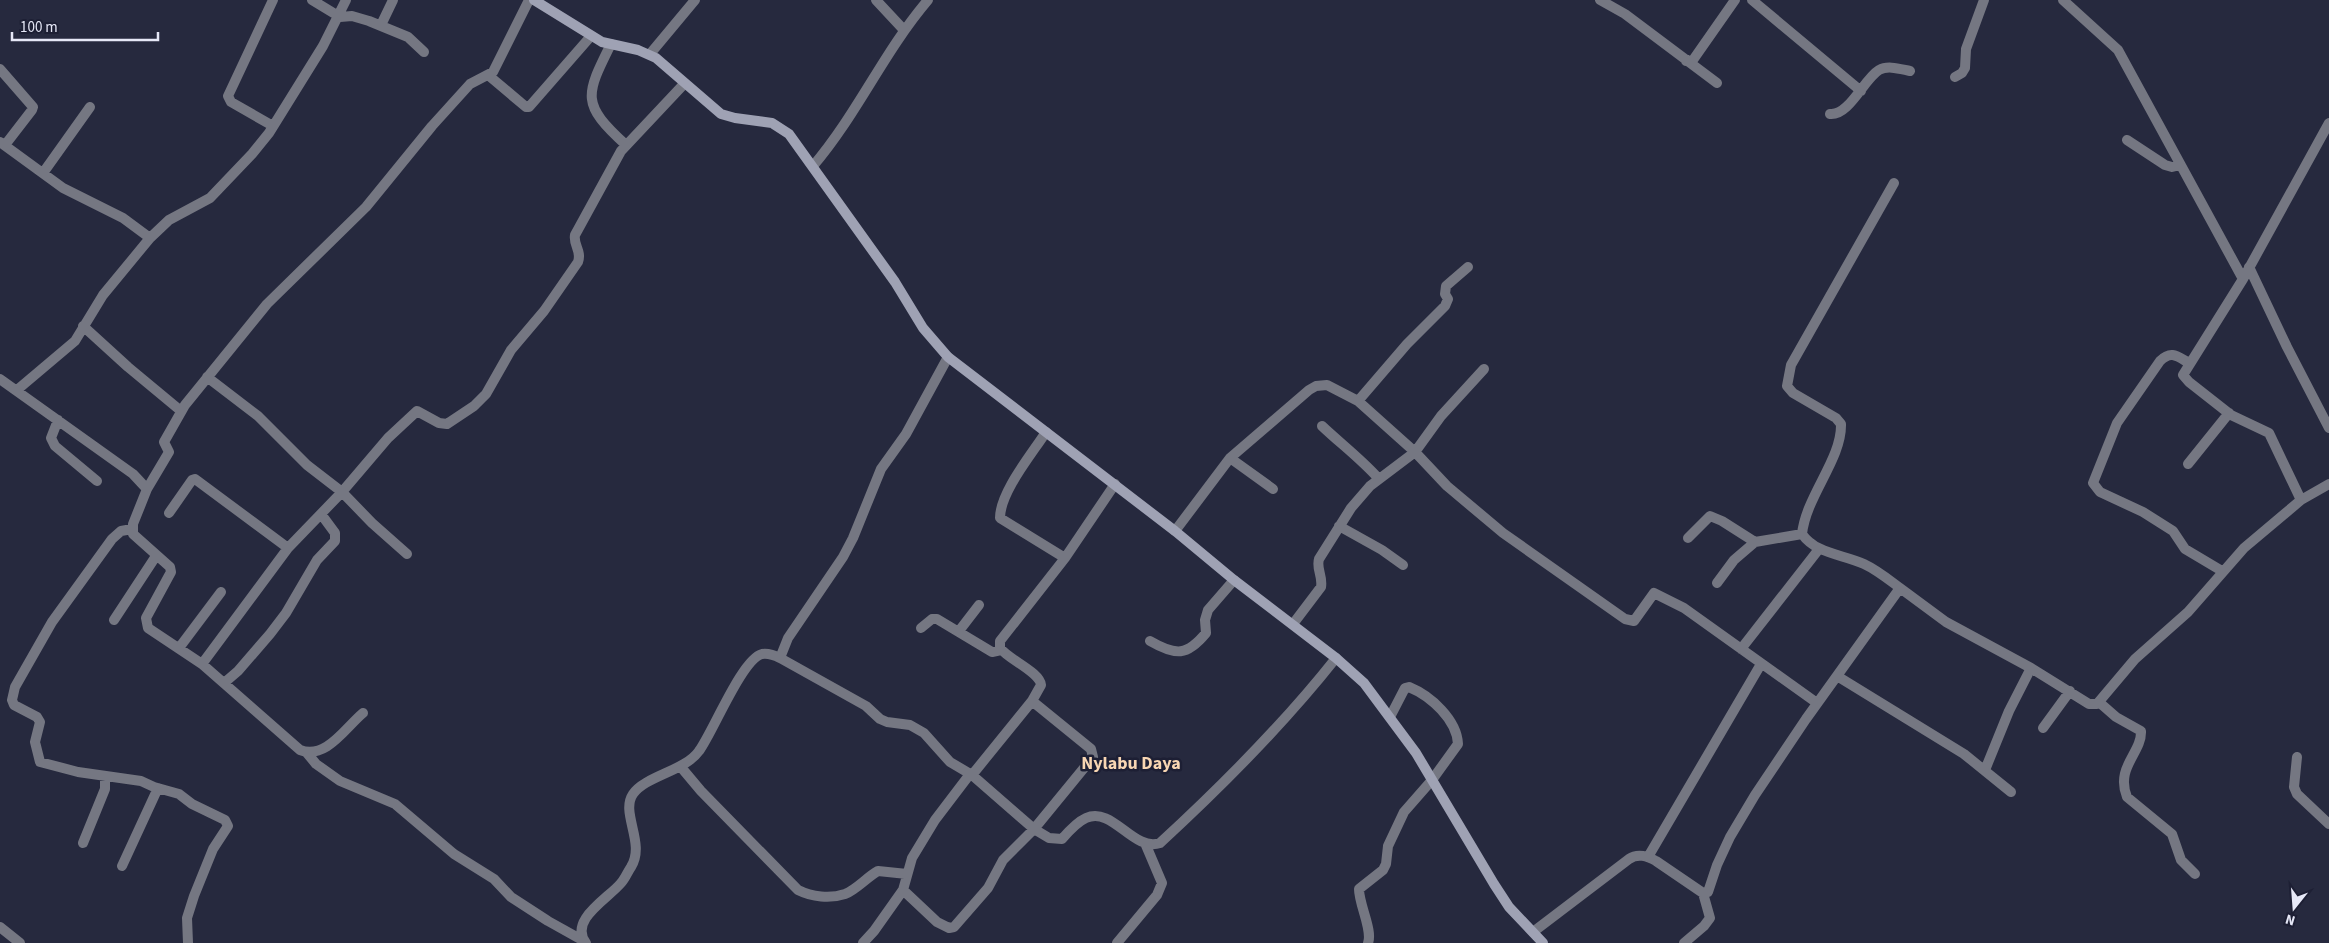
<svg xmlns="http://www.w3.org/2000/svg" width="2329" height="943" font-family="'Source Sans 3',sans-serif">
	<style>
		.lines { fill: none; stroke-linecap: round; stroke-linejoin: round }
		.street { stroke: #757782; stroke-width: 10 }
		.secondary { stroke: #9fa2b4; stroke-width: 10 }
		.labels { text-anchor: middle; stroke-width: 5; stroke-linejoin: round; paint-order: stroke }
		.quarter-label { font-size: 18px; font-weight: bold; fill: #f8d6b3; stroke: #1d1f34 }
	</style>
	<rect width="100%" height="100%" fill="#26293e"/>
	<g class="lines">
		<path class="street" d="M312,0L340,17L352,16L369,21L408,37L424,52
			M876,0L903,29
			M1600,0L1625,14L1717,83
			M1752,0L1861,91
			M2063,0L2118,50L2243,279
			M381,25L393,0
			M611,44C585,96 581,104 626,145
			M650,54L695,0
			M1686,61L1693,60L1735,0
			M0,69L33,107L32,110L5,145
			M488,75L526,107H529L591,36
			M1955,77L1962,73L1965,68L1966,49L1984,0
			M1830,114C1849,116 1864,79 1879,70C1888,65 1900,69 1910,71
			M273,126L231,102L228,96L273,0
			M2127,140L2165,165L2172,167L2180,165
			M0,142L63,188L123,218L150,238
			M813,166C858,113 883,53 928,0
			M43,173L90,107
			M1894,183L1791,365L1787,386L1793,393L1836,418L1841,424C1842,459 1806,496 1802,534C1816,554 1842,554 1864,564C1877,570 1888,579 1900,588
			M2249,267L2287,347L2329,428
			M83,326L128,367L181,411
			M2189,363C2177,356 2171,350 2160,361L2117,423L2093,483L2100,492L2143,512L2173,531L2185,549L2222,571
			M207,377L258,416L307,465L342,492L372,523L407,554
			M0,379L133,474L147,489L133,524V534L170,567L171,572L146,618L148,628L202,664L300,750C326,760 345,728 363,713
			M17,390L75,341L103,295L150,238L169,220L210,198L252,154L269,133L323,46L346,0
			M1358,401L1407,344L1445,306L1448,299L1445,294L1446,286L1468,267
			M58,420L51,438L55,446L97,481
			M1322,426C1341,444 1361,459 1378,478
			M1046,432C1032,454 1000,492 1000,518L1065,558
			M1230,458L1273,489
			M2188,464L2229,413
			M147,489L169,452L164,442L185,405L267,304L366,207L432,126L470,84L493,72L529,0
			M2301,500L2329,484
			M169,513L192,480L195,479L288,548
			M1339,526L1382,550L1403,565
			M132,529L121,531L112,539L52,622L15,687L12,700L14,705L37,717L40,722L35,742L40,762L78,772L141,781L154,787L179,794L192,804L225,820L228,826L213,849L194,896L187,918L188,943
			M1175,531L1230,458L1309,390L1316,386L1327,385L1358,401L1415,452L1447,486L1503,533L1625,619L1634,621L1654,593L1684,608L1817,703
			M1688,538L1710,516L1722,521L1755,542L1802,534
			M1717,583L1734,560L1755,542
			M114,620L156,556
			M1293,624L1321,587C1323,576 1316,569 1319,559L1351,508L1370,486L1415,452L1441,416L1484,369
			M921,628L932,619H937L992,652L1001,650
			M959,631L979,605
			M1150,641C1176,656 1187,656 1206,633L1205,620L1208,610L1234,580
			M179,648L221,592
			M1741,649L1819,549
			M780,658L788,638L843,557L853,538L881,469L906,434L948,357
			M202,664L288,548L342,492L388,438L417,411L439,423L447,424L474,406L486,394L511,350L544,311L578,262C582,251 573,245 575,235L621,151L684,84
			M1837,676L1964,754L2011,792
			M224,683L238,671L270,634L286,613L317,560L335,541V533L321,514
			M2100,703L2116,717L2141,731C2142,753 2115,767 2127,797L2172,834L2181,860L2195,874
			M2043,728L2070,691
			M307,753L316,764L340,781L395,804L454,854L494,879L511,897L548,921L584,941
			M2297,757L2294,787L2297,794L2329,824
			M680,766L701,791L798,890C812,897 830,899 845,894C856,890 867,877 878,871L907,874
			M1985,770L2009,711L2031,668
			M972,775L1032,701L1041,685C1040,672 1009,660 1000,648V641L1065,558L1115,484
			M83,843L105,789V777
			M1648,857L1761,664
			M122,866L158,788
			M903,890L937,922L949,928L954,927L988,888L1003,860L1034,829L1093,757L1091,749L1032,701
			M0,927L20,943
			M1533,932L1629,859C1638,853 1647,856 1656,861L1703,893L1708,892L1717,865L1730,837L1755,795L1806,719L1900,588L1946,622L2031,668L2089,704H2097L2135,659L2188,612L2244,548L2301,500L2269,433L2231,415L2189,382L2183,375L2243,279L2329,123
			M586,943C568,920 609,898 621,883C625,879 627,873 631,867C646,843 620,813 633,794C645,776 685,771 699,751C713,732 742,659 762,654C769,653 774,655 780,658L866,706L880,719L887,722L910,725L924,733L950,762L972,775L1034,829L1049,838L1062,839C1068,832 1077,822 1086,818C1113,806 1133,852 1160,843C1223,785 1283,725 1336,658
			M863,943L874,931L903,890L912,858L935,820L970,774
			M1117,943L1157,895L1162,883L1145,843
			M1368,943C1373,930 1359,905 1359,889L1383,870L1386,864L1388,846L1404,812L1432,780L1458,744C1457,720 1431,696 1409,687L1405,688L1390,717
			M1684,943L1704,926L1710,918L1703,893"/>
		<path class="secondary" d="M534,0L602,42L638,50L656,58L721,114L735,118L772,123L789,134L895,282L923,328L948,357L1175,531L1234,580L1336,658L1364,683L1416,753L1494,884L1509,907L1543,943"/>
	</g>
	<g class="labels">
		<g class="quarter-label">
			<text x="1131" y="769">Nylabu Daya</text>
		</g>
	</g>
	<g transform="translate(2294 908) rotate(197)" stroke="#1d1f34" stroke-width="4" paint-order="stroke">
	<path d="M0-4L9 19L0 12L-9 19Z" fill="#e6e8f7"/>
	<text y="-8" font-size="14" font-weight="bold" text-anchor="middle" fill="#e6e8f7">N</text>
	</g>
	<path d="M12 32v8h146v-8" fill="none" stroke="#e6e8f7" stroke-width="2.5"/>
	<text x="20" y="32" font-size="15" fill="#e6e8f7" stroke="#1d1f34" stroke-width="4" paint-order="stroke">100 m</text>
</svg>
